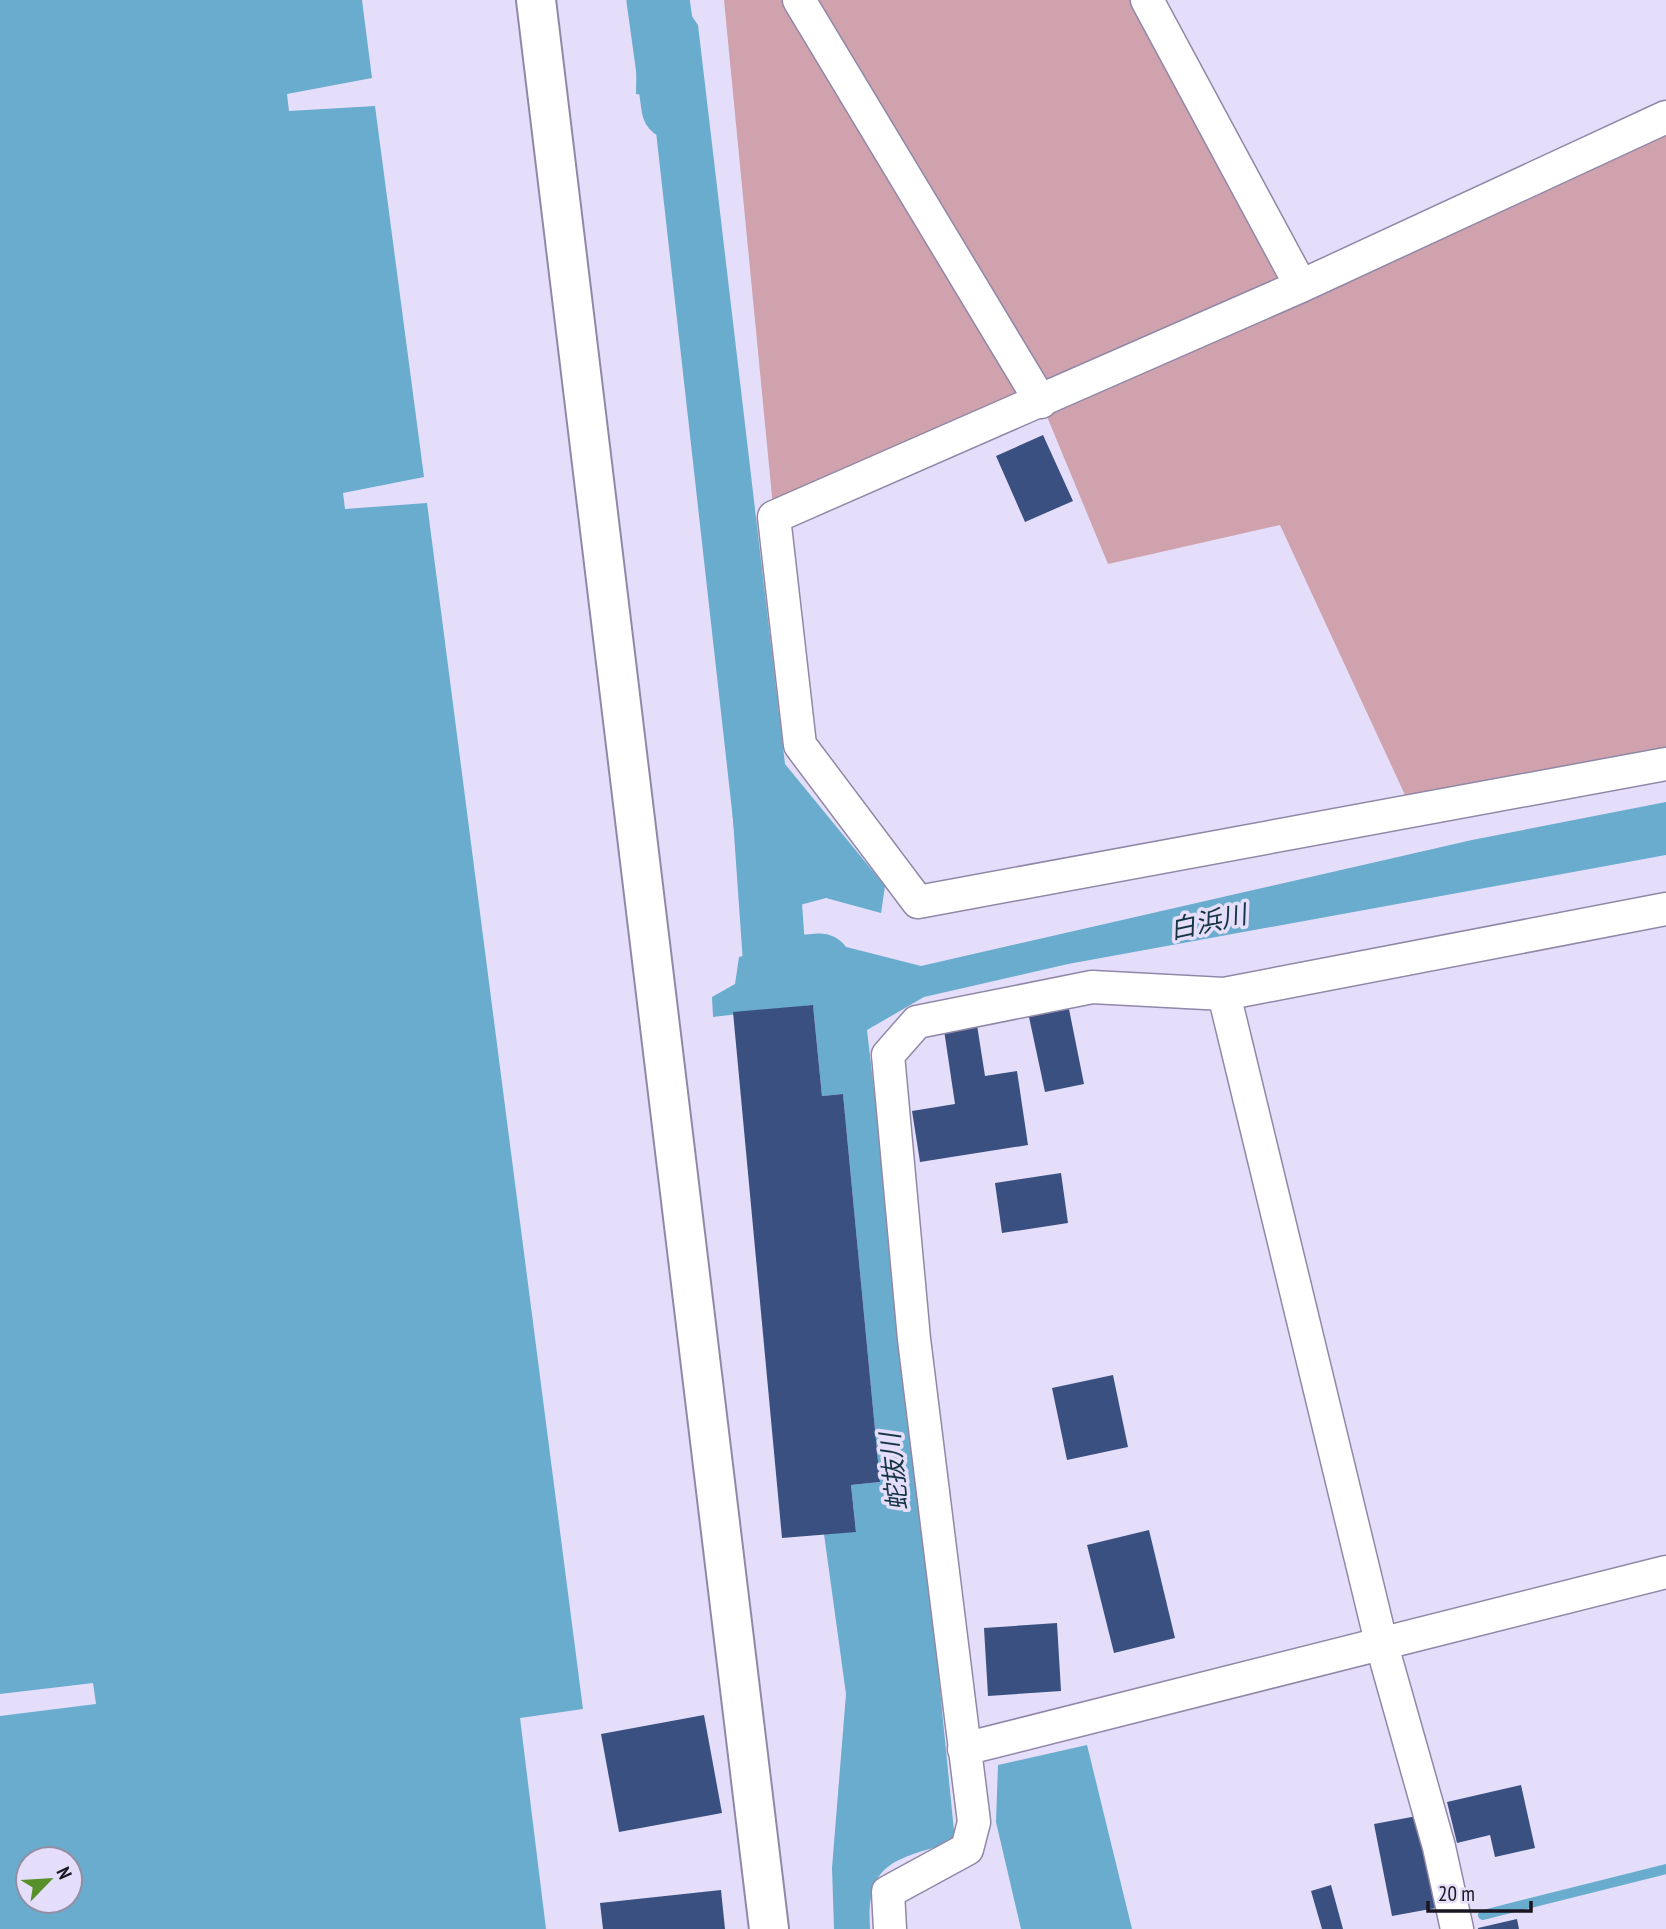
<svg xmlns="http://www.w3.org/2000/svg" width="1666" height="1929" font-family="'PT Sans Narrow','Noto Sans JP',sans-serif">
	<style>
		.green { fill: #cfa2ad }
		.water { fill: #69acce; fill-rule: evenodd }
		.pier { fill: #e5defa }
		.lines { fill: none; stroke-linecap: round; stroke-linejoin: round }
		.stream { stroke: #69acce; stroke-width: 10 }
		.river { stroke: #69acce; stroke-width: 63 }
		.building { fill: #3a5080 }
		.minor-casing { stroke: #9088a8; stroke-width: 35 }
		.tertiary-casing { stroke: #9088a8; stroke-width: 42 }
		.minor { stroke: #fff; stroke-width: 32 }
		.tertiary { stroke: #fff; stroke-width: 38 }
		.labels { text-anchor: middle; stroke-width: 7; stroke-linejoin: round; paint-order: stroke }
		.water-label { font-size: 26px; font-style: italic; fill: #163544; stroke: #e5defa }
	</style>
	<rect width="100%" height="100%" fill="#e5defa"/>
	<path class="green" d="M724,0H1147L1301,286L1666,117V764L1412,810L1280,525L1108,564L1041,402L774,517Z"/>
	<path class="water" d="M0,0H362L372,78L287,94L289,111L375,106L424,477L343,493L345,509L427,503L583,1709L520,1718L546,1929H0ZM28,1859H70V1901H28Z
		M687,9L698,25L785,764L885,886L881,913L826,898L800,905L741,891L652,96L636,94L637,36Z
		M1666,802V855L1068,964L924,997L867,1030L919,1478L955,1841C897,1860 866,1859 870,1929H834L832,1868L846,1694L824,1534L856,1531L851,1485L880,1482L843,1094L822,1096L813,1005L713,1017L712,997L735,984L739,957L811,938L921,966L1472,840Z
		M1087,1745L1132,1929H1021L996,1822L998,1765Z"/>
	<path class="pier" d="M93,1683L96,1704L0,1716V1694Z"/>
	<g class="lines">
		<path class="stream" d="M1483,1915L1666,1869"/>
		<path class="river" d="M658,0L673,108
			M764,811L775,969L820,965L830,981"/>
	</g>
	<path class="building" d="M1043,435L1073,501L1025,522L996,456Z
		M813,1005L822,1096L843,1094L880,1482L851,1485L856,1532L782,1538L733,1012Z
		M1069,1009L1084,1084L1045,1092L1029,1017Z
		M977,1025L985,1076L1017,1071L1028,1145L920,1162L912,1111L955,1104L944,1030Z
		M1061,1173L1068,1223L1002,1233L995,1183Z
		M1113,1375L1128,1447L1067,1460L1052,1388Z
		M1149,1530L1175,1638L1114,1653L1087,1545Z
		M1057,1623L1061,1691L988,1696L984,1628Z
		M704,1715L722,1813L619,1832L601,1734Z
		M1521,1785L1535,1848L1495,1857L1490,1835L1457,1843L1447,1802Z
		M1417,1816L1436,1908L1392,1916L1374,1824Z
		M1331,1885L1343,1929H1322L1311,1891Z
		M721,1890L725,1929H603L600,1903Z
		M1517,1919L1519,1929H1478V1928Z"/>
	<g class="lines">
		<g class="minor-casing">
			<path id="minor" d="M799,0L1041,402
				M1147,0L1301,286
				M1666,117L1301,286L774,517L800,745L918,902L1666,764
				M1224,994L1381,1642L1439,1847L1457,1929
				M964,1749L1666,1572
				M890,1929L888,1892L967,1849L974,1822L914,1339L888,1055L917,1022L1092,987L1224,994L1666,909"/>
		</g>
		<g class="tertiary-casing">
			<path id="tertiary" d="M536,0L769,1929"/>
		</g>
		<use href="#minor" class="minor"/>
		<use href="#tertiary" class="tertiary"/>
	</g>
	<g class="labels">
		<g class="water-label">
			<text transform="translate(1208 922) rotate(-12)" y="9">白浜川</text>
			<text transform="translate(894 1472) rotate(-96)" y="9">蛇抜川</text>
		</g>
	</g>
	<g transform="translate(49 1880) rotate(65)"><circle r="33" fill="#e5defa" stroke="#938ea4" stroke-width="2"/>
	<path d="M0-5L12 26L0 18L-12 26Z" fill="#578f2a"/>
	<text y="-10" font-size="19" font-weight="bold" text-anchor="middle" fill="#191622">N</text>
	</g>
	<path d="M1428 1901v10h103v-10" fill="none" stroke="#191622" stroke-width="3.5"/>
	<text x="1438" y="1901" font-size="21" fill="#191622" stroke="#e5defa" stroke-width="5" paint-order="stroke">20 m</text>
</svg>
